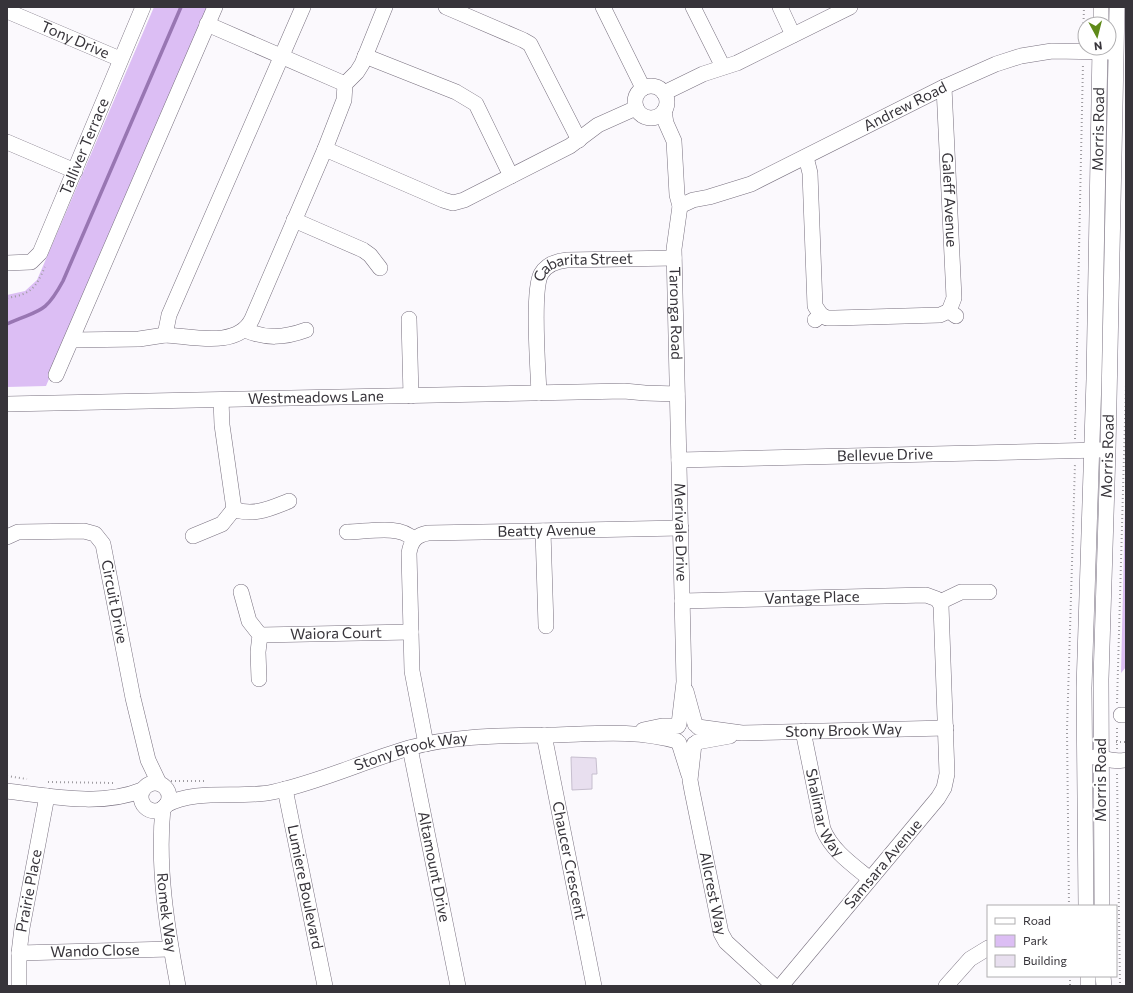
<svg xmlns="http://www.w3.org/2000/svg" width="1133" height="993" font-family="Commissioner,sans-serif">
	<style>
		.green { fill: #dcbef4 }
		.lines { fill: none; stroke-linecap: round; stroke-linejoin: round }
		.stream { stroke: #9876b2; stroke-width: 3.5 }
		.building { fill: #e8dfef; stroke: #c6bece }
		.minor-casing { stroke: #78707f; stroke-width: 16 }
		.path { stroke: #9e9ba0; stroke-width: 2; stroke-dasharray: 1 3; stroke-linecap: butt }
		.minor { stroke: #fff; stroke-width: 15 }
		.labels { text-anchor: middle; stroke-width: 4; stroke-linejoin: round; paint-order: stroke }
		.street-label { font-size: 15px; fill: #37343a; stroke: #fff }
	</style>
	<rect width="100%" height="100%" fill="#fbf9fd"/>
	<path class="green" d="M154,7H209L46,386L7,387V295L25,291L37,280Z
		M1126,467V667L1121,673Z"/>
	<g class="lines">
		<path class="stream" d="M7,324C39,309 44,316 63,281L181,7"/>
	</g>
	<path class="building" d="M571,757L596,758L597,774H592V789L572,790Z"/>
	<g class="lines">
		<g class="minor-casing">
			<g id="minor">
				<path d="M303,7L169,315L165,335C191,336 238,349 252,319L325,149"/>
				<path d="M385,7L362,64L357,72L345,84L344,100L325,149L443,200L453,203L464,200L570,146L598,125L636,108"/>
				<path d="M446,7L523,40L530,44L579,140"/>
				<path d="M603,7L643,88"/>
				<path d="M693,7L723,67"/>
				<path d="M780,7L793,35"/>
				<path id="s1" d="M7,11L120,59"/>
				<path d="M207,24L345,84"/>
				<path d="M1101,24V7"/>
				<path d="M365,56L456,92L476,104L511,176"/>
				<circle cx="651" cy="102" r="16"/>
				<path id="s2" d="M944,87L954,298L949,311"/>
				<path d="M664,93L703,74L737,63L850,7"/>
				<path id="s3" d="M664,111L666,123L674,141L677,195L680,206L674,249L684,682L679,724"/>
				<path d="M7,142L75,171"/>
				<path d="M806,157L810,173L815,306L821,315"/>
				<path id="s4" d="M680,206L693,200L709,197L751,184L944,87L996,64L1021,56L1052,51L1109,52"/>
				<path d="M294,220L363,250L370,255L380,268"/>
				<path id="s5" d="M7,263L31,262L40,253L143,7"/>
				<path d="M409,319L411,396"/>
				<path d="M815,320L821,315L827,318H835L940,315L949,311L956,316"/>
				<path d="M245,330C266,339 284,338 306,330"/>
				<path d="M72,340L139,339L165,335"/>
				<path d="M56,375L215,7"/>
				<path id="s6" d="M539,393C538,369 532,291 541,274C546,265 557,261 567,260L674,258"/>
				<path d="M221,400L222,425L234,509"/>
				<path id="s7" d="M7,404L624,391L645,393L677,394"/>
				<path id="s8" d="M679,460L1101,450"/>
				<path d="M543,531L546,626"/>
				<path d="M347,532C366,532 400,524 413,539"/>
				<path d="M193,536L222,524L234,509C253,517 271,508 289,501"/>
				<path id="s9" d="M7,537L18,532L84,531L95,534L103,544L133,698L148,760L159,783"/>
				<path d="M241,592L249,621L260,635L258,652L259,679"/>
				<path id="s10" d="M682,601L926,595L937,599L941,605L947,774L944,788L938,798L781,986"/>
				<path d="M940,602L961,592H989"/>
				<path id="s11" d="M260,635L411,632"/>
				<path d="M686,691L695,724"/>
				<path d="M1121,715H1126"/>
				<path id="s12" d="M698,727L742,733L946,728"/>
				<path d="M643,730L662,726H678"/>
				<path id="s13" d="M803,731L823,829C832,851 853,865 870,879"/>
				<path id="s14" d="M544,735L594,986"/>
				<path d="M697,742L730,736"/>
				<path d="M679,743L689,775"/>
				<path id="s15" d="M426,744L412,671L409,553C411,541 416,535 428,533L681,528"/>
				<path id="s16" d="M694,744L690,780L692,791L721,933L726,942L774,986"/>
				<path id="s17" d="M410,748L458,986"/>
				<path d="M1093,757C1106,757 1110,763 1126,760"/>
				<circle cx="155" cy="797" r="14"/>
				<path id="s18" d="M285,789L325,986"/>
				<path d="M7,791C49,796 101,807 142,790"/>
				<path id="s19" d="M166,805C196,788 240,799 273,792C320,782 364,761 409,748C455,735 503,736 551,735C593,734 635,729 677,741"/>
				<path id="s20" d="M163,808C157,867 167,928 178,986"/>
				<path id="s21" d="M1086,906L1084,688L1094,379L1100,48"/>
				<path id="s22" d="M1102,906L1101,679L1108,450L1117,7"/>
				<path id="s23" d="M19,953L171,949"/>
				<path d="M1088,976V986"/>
				<path d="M1103,976L1104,986"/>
				<path id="s24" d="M19,986V953L22,928L47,796"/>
				<path d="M946,986L970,959L988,948"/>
			</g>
		</g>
		<path class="path" d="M1083,39L1084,7
			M7,298C31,294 35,289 45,267
			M1075,439L1083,63
			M1117,703L1126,385
			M1116,742H1126
			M1117,749V726
			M1117,774L1120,986
			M7,776L27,779
			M171,781H206
			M48,782L115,783
			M1069,906L1067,730L1075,463
			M1070,976V986"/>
		<use href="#minor" class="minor"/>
	</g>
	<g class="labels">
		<g class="street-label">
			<text dy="5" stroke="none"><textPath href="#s1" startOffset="74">Tony Drive</textPath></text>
			<text dy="5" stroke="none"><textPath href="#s4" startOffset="247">Andrew Road</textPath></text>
			<text dy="5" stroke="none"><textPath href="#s21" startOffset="777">Morris Road</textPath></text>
			<text dy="5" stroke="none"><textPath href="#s5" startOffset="152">Talliver Terrace</textPath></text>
			<text dy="5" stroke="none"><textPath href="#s2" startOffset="113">Galeff Avenue</textPath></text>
			<text dy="5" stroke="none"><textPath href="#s6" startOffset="164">Cabarita Street</textPath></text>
			<text dy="5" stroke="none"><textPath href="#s3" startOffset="205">Taronga Road</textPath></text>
			<text dy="5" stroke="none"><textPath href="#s7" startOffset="309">Westmeadows Lane</textPath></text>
			<text dy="5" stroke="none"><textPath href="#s8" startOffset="206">Bellevue Drive</textPath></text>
			<text dy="5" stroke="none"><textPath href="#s22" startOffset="450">Morris Road</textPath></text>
			<text dy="5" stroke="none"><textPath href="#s15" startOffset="341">Beatty Avenue</textPath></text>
			<text dy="5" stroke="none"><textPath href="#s3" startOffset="424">Merivale Drive</textPath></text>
			<text dy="5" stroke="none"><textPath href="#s10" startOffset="130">Vantage Place</textPath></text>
			<text dy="5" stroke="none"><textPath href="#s9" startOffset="161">Circuit Drive</textPath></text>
			<text dy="5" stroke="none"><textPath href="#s11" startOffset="76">Waiora Court</textPath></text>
			<text dy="5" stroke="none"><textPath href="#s12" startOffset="146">Stony Brook Way</textPath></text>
			<text dy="5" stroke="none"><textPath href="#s19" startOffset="253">Stony Brook Way</textPath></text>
			<text transform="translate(1101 780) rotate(-90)" y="5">Morris Road</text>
			<text dy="5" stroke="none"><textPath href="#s13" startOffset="85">Shalimar Way</textPath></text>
			<text dy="5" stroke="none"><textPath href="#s14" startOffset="128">Chaucer Crescent</textPath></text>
			<text transform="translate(883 864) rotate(-50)" y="5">Samsara Avenue</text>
			<text dy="5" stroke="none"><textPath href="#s17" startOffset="121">Altamount Drive</textPath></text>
			<text dy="5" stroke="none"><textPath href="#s18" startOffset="100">Lumiere Boulevard</textPath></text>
			<text dy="5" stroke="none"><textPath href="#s24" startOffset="96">Prairie Place</textPath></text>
			<text dy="5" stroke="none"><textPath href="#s16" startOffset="152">Allcrest Way</textPath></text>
			<text dy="5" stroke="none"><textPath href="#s20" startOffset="105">Romek Way</textPath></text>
			<text dy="5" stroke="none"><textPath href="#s23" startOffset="76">Wando Close</textPath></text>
		</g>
	</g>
	<rect width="1133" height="993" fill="none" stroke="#37343a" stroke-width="16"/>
	<rect x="987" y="905" width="130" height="72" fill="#ffffff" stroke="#afaeb0"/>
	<rect x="995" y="918" width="20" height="6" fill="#ffffff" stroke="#afaeb0"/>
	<text x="1023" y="925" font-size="12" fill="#37343a">Road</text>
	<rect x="995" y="935" width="20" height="12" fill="#dcbef4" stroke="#afaeb0"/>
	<text x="1023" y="945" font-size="12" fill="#37343a">Park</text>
	<rect x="995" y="955" width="20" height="12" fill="#e8dfef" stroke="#afaeb0"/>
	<text x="1023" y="965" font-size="12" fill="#37343a">Building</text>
	<g transform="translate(1097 36) rotate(173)"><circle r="19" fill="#ffffff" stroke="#afaeb0"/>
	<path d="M0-3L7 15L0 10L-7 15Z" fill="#5f8a19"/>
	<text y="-6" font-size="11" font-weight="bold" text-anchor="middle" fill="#37343a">N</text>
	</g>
</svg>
